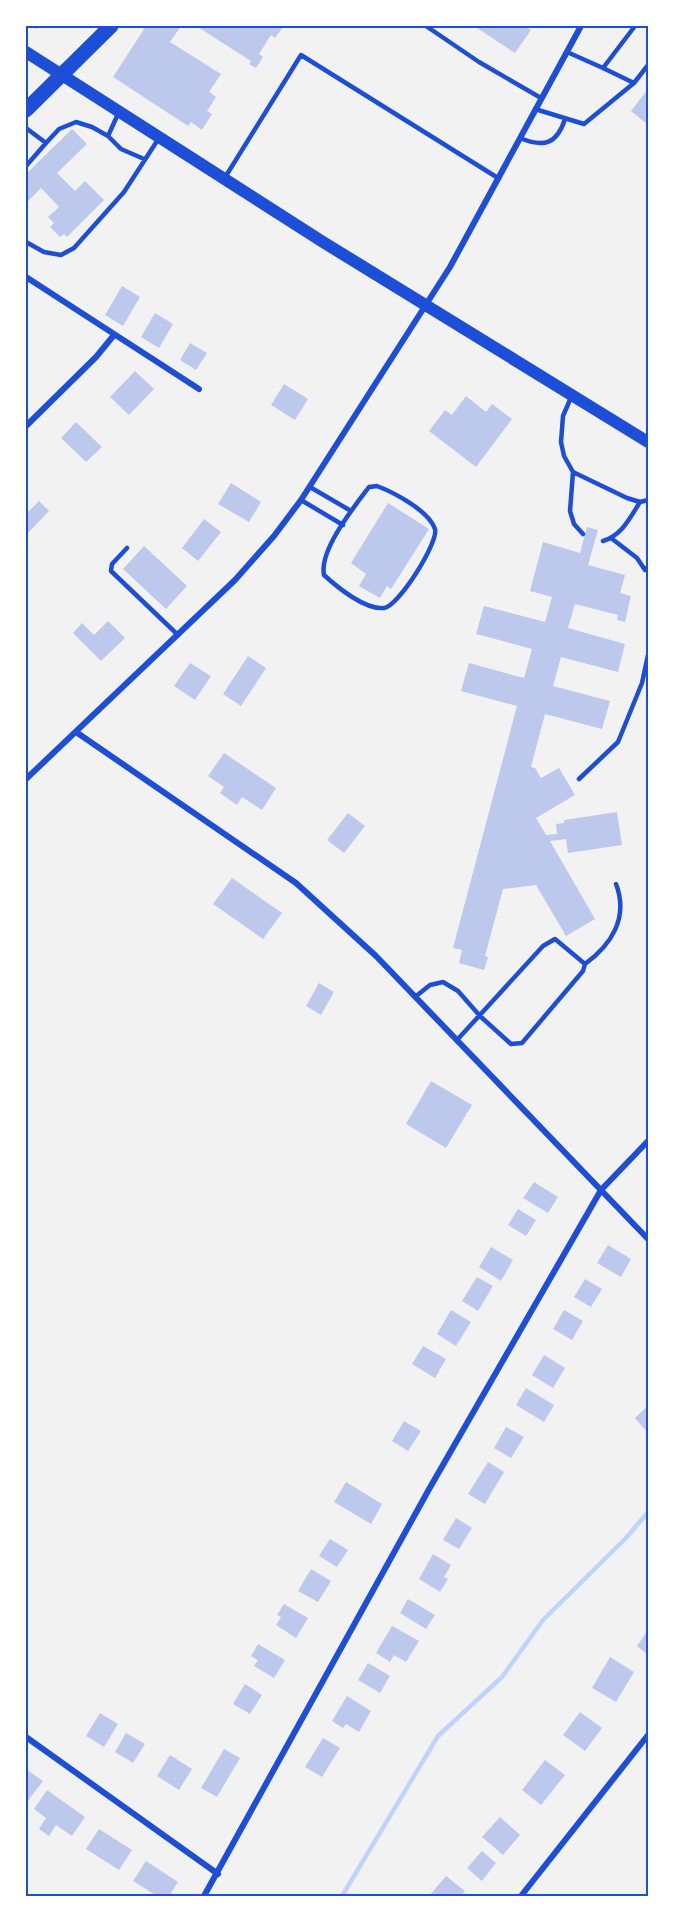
<svg xmlns="http://www.w3.org/2000/svg" width="674" height="1922" font-family="'Public Sans',sans-serif">
	<style>
		.lines { fill: none; stroke-linecap: round; stroke-linejoin: round }
		.stream { stroke: #bfd3fe; stroke-width: 4.5 }
		.building { fill: #bdc9ec }
		.service { stroke: #1d4ed8; stroke-width: 4.5 }
		.minor { stroke: #1d4ed8; stroke-width: 6 }
		.secondary { stroke: #1d4ed8; stroke-width: 12 }
		.primary { stroke: #1d4ed8; stroke-width: 15 }
		.neatline { fill: none; stroke: #1d4ed8; stroke-width: 2 }
	</style>
	<rect width="100%" height="100%" fill="#f2f2f2"/>
	<g class="lines">
		<path class="stream" d="M342,1896L438,1736L502,1677L543,1620L626,1538L648,1512"/>
	</g>
	<path class="building" d="M146,26H181L170,42L221,74L209,92L216,97L207,111L212,114L202,130L191,122L188,126L113,77Z
		M196,26H281L283,27L275,38L271,35L259,54L263,57L256,68L249,64L251,61Z
		M474,26H524L531,30L515,53Z
		M648,89V125L631,111Z
		M72,129L87,144L57,173L75,191L85,181L104,200L67,237L64,234L60,237L50,227L54,223L48,217L59,207L41,188L26,203V174Z
		M122,286L140,297L123,326L105,315Z
		M155,313L173,324L159,348L141,337Z
		M190,343L207,353L196,370L180,360Z
		M135,371L154,389L129,415L110,397Z
		M284,384L308,399L295,420L271,405Z
		M466,396L486,412L492,404L512,419L476,467L429,431L445,410L452,415Z
		M76,422L102,447L86,462L61,438Z
		M231,483L261,502L249,522L218,504Z
		M39,501L49,511L26,535V514Z
		M388,503L429,529L391,589L387,586L380,598L359,586L366,574L351,563Z
		M204,519L221,532L198,561L182,548Z
		M587,527L598,530L588,565L625,575L620,593L631,596L625,622L617,620L618,615L575,604L568,628L625,644L618,672L561,657L553,686L610,701L602,729L545,714L531,767L535,768L541,778L559,768L575,795L536,818L546,835L557,834L556,824L564,823V820L617,812L622,845L568,853L566,839L550,841L595,919L566,936L536,885L503,889L485,956L488,957L484,970L459,963L462,950L453,948L517,706L461,691L469,663L524,678L532,649L476,634L484,606L545,622L552,597L530,591L543,542L580,553Z
		M144,546L187,586L166,609L123,569Z
		M108,621L125,638L101,661L73,633L82,623L94,635Z
		M248,656L266,668L241,706L223,694Z
		M190,663L211,676L195,700L174,686Z
		M224,753L276,788L262,810L242,797L237,805L220,793L224,787L208,776Z
		M348,813L365,826L344,853L327,840Z
		M232,878L282,913L263,939L213,904Z
		M319,983L334,992L321,1015L306,1006Z
		M431,1081L472,1105L446,1148L406,1124Z
		M534,1182L558,1197L548,1213L523,1198Z
		M518,1209L536,1220L526,1236L508,1225Z
		M608,1245L631,1259L621,1277L597,1263Z
		M491,1247L513,1260L501,1281L479,1267Z
		M477,1277L493,1286L478,1311L462,1301Z
		M585,1279L602,1289L591,1307L574,1297Z
		M451,1310L471,1322L456,1346L437,1334Z
		M564,1310L583,1321L572,1340L553,1329Z
		M423,1346L446,1359L435,1378L412,1364Z
		M544,1355L565,1368L553,1388L532,1375Z
		M526,1388L554,1405L544,1422L516,1405Z
		M648,1406V1433L635,1418Z
		M404,1421L421,1431L408,1451L392,1441Z
		M506,1427L524,1437L511,1458L494,1448Z
		M488,1462L504,1472L485,1504L468,1494Z
		M346,1482L382,1504L371,1524L334,1502Z
		M456,1518L472,1528L459,1549L443,1540Z
		M330,1539L348,1550L337,1567L319,1556Z
		M433,1554L451,1565L444,1577L448,1579L440,1592L419,1579Z
		M311,1569L331,1581L318,1602L298,1591Z
		M408,1599L435,1615L426,1629L400,1613Z
		M284,1604L308,1618L296,1638L276,1625L281,1617L277,1615Z
		M392,1626L419,1641L406,1662L394,1655L390,1662L376,1653Z
		M648,1630V1655L637,1646Z
		M258,1644L285,1660L274,1678L254,1666L258,1660L251,1656Z
		M610,1657L634,1672L616,1702L592,1688Z
		M368,1663L390,1676L380,1693L358,1680Z
		M245,1684L262,1695L250,1714L233,1704Z
		M347,1696L371,1711L359,1732L346,1724L343,1728L332,1721Z
		M580,1712L602,1728L585,1751L563,1735Z
		M100,1713L118,1724L104,1747L86,1736Z
		M126,1733L145,1744L133,1763L115,1752Z
		M323,1738L340,1748L322,1777L305,1767Z
		M224,1749L240,1758L217,1797L201,1788Z
		M170,1755L192,1769L179,1790L157,1776Z
		M545,1760L565,1775L541,1805L522,1790Z
		M27,1770L43,1781L27,1802L26,1801Z
		M47,1790L85,1817L72,1836L56,1825L49,1836L39,1829L46,1818L34,1809Z
		M500,1817L520,1835L503,1855L482,1837Z
		M99,1829L132,1850L119,1870L86,1849Z
		M482,1851L496,1863L482,1881L467,1868Z
		M146,1861L178,1882L169,1896H157L133,1881Z
		M446,1876L465,1891L461,1896H429Z"/>
	<g class="lines">
		<path class="service" d="M35,26H36
			M426,26L479,62L541,98
			M567,52L603,68L635,26
			M603,68L634,83
			M535,109L584,124L634,83L648,65
			M118,114L108,136L121,149L144,159
			M26,128L46,143L26,166
			M520,138C544,148 557,144 565,119
			M46,143L59,129L76,122L92,127L108,136
			M224,179L301,55L498,178
			M26,242L44,252L61,255L74,248L124,192L159,138
			M572,395L563,416L561,442L564,456L573,472L627,498L640,502L648,500
			M573,472L570,511L574,524L583,534
			M377,486C395,493 429,511 435,529C439,542 398,607 384,608C365,610 337,587 324,575C319,550 354,507 369,487Z
			M310,487L351,511
			M301,500L343,525
			M611,538L637,558L645,570L648,567
			M603,541C622,535 630,518 640,502
			M127,548L112,564L111,571L178,635
			M579,779L618,742L642,683L648,655
			M585,964C611,945 629,918 616,884
			M415,997L430,985L443,982L458,991L480,1016L511,1044L522,1043L583,971L585,964L555,939L543,946L457,1040"/>
		<path class="minor" d="M26,277L199,389
			M26,426L96,357L114,335
			M76,732L296,883L376,956L648,1239
			M26,779L235,580L274,536L301,500L450,267L581,26
			M26,1737L218,1874
			M204,1896L428,1491L601,1190L648,1141
			M521,1896L648,1735"/>
		<path class="secondary" d="M26,52L323,242L648,442"/>
		<path class="primary" d="M26,110L111,26"/>
	</g>
	<rect width="674" height="1922" fill="none" stroke="#ffffff" stroke-width="54"/>
	<rect x="27" y="27" width="620" height="1868" class="neatline"/>
</svg>
